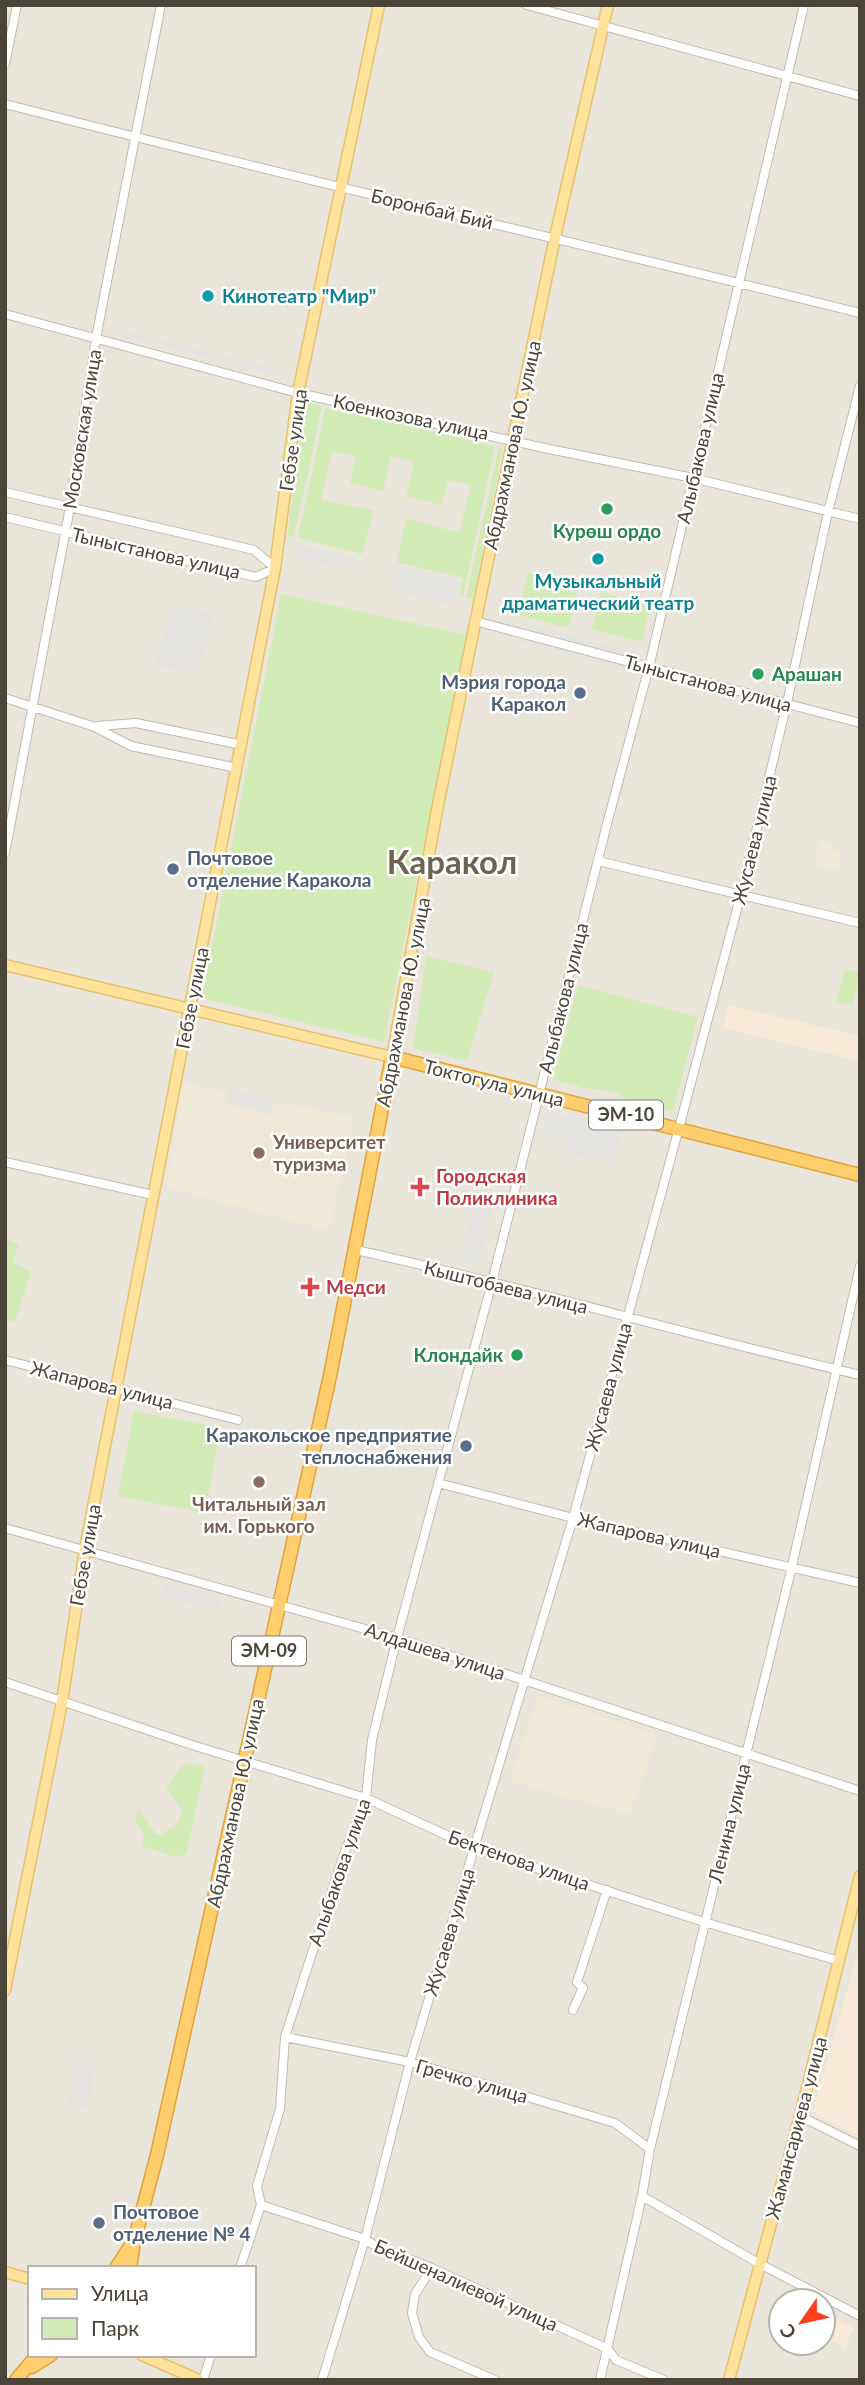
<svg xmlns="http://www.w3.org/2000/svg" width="865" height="2385" font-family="Lato,sans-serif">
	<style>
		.residential { fill: #eae5da; fill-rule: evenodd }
		.commercial { fill: #f7ead8 }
		.education { fill: #efe8d6 }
		.green { fill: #d2eab5 }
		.parking { fill: #e5e3e0 }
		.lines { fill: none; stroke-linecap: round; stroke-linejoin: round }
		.minor-casing { stroke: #c2bbae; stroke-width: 10 }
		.major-casing { stroke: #e6c16a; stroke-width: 13 }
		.highway-casing { stroke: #e0a43c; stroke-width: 15 }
		.minor { stroke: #fff; stroke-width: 8 }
		.major { stroke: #ffe39c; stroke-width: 10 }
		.highway { stroke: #ffcf6e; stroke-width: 12 }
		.culture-dot { fill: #0f9aa8; stroke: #fff; stroke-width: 2.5 }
		.leisure-dot { fill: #2e9e5b; stroke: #fff; stroke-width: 2.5 }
		.service-dot { fill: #5c6f8a; stroke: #fff; stroke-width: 2.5 }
		.education-dot { fill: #8d6e63; stroke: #fff; stroke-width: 2.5 }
		.health-dot { fill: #e0444e; stroke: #fff; stroke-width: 2.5 }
		.labels { text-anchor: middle; stroke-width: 5; stroke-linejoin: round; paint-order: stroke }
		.shield { fill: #fff; stroke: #817c74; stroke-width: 2 }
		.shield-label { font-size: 18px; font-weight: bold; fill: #4b4439 }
		.street-label { font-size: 19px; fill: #4b4439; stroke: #fff }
		.culture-label { font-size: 19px; font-weight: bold; fill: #0d838f; stroke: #fff; text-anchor: start }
		.leisure-label { font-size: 19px; font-weight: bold; fill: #27864d; stroke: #fff }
		.service-label { font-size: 19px; font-weight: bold; fill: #4e5e75; stroke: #fff; text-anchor: end }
		.education-label { font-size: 19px; font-weight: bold; fill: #785e54; stroke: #fff; text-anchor: start }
		.health-label { font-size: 19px; font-weight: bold; fill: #be3a42; stroke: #fff; text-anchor: start }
		.town-label { font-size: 33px; font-weight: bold; fill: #6e6250; stroke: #fff }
	</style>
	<rect width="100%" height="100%" fill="#f6f3ec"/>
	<path class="residential" d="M5,5H860V2380H5ZM30,2268H254V2355H30ZM781,2301H823V2343H781Z"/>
	<path class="commercial" d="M728,1005L860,1036V1061L723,1028Z
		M860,1945V2136L812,2112Z
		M823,2312L854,2328L845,2347L823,2336Z"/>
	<path class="education" d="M820,841L832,844L831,849L843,852L838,871L814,864Z
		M183,1083L354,1118L329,1231L167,1188Z
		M537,1695L658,1735L630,1814L510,1782Z"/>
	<path class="green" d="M306,402L322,406L294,537L287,536Z
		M326,407L495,446L463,597L459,596L463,578L397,562L406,518L459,533L471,485L448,480L442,505L406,496L414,462L391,456L383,491L350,483L356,457L332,451L321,500L374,510L362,554L298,538Z
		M499,447L503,450L473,599L466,598Z
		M528,573L579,586L568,628L518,615Z
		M601,592L651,605L642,642L592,629Z
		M281,594L466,635L384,1042L202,998Z
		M426,956L494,972L467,1061L413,1048Z
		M845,969L860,973L852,1006L836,1001Z
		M578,985L698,1017L673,1111L638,1105L612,1091L583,1088L553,1079Z
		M5,1238L19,1245L12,1262L31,1272L15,1322L5,1319Z
		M134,1411L221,1428L205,1513L118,1496Z
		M189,1763L205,1767L186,1854L176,1857L142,1846L144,1834L135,1821L138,1808L156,1834L161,1835L177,1823L183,1811L166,1787L182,1766Z"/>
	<path class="parking" d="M120,329L284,371L283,377L118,335Z
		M300,545L354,558L351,571L297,558Z
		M394,564L460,581L454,606L388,589Z
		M172,607L213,612L199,672L154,667Z
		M524,623L637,652L635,659L522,630Z
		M521,636L634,664L632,671L519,642Z
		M231,1089L274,1100L271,1114L228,1103Z
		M548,1112L621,1130L613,1164L565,1153L567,1141L542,1135Z
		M473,1204L492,1209L479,1266L461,1262Z
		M165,1583L222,1598L218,1612L161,1597Z
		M75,2061L95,2064L88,2108L68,2105Z"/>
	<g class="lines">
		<g class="minor-casing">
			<path id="minor" d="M527,5L860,96
				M5,64L17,5
				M5,104C289,177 575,242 860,313
				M5,314L298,393L549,449L693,478L860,519
				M5,492L254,550L275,568L256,577L5,517
				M475,621L860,723
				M5,698L95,727L131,746L237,768
				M97,726L136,723L242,745
				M5,853L68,518L96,338L161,5
				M598,861L860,923
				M5,1162L153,1195
				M356,1250C525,1287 691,1336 860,1375
				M5,1360L238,1420
				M438,1483L573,1518L860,1583
				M5,1528L397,1638L860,1791
				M5,1682L192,1745L366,1798L474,1848L704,1922L839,1961
				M573,2010L583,1988L577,1982L607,1890
				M285,2037L410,2062L615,2123L650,2149
				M800,2116L860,2146
				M642,2196L760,2264L860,2316
				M261,2205L365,2239L377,2247L432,2268L608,2349L616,2360L664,2380
				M240,2268L261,2205L257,2186L280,2109L285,2037L343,1857L366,1798L372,1740L397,1638L492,1282L608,820L649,667L804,5
				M432,2268L415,2294L412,2313L419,2337L430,2352L495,2380
				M203,2380L211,2355
				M322,2380L365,2239L410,2062L573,1518L679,1128L741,894L787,703L828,512L860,386
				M600,2380L642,2196L650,2149L792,1566L860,1266"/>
		</g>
		<g class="major-casing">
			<path id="major" d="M5,965L392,1057L437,810L478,609L555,237L608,5
				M5,1990L62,1702L85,1549L275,568L298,393L379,5
				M5,2272L30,2279
				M142,2355L199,2380
				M729,2380L800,2116L860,1876"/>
		</g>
		<g class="highway-casing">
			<path id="highway" d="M116,2268L131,2245
				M130,2268L134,2242L157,2155L330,1376L392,1057L860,1175
				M32,2367L51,2355
				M16,2380L37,2355"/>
		</g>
		<use href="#minor" class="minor"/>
		<use href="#major" class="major"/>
		<use href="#highway" class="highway"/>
	</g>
	<g class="culture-dot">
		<circle cx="208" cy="296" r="7"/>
		<circle cx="598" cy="559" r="7"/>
	</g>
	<g class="leisure-dot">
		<circle cx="607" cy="509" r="7"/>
		<circle cx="758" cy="674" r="7"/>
		<circle cx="517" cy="1355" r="7"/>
	</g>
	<g class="service-dot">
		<circle cx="580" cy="693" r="7"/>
		<circle cx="173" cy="869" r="7"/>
		<circle cx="466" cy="1446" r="7"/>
		<circle cx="99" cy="2223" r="7"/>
	</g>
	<g class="education-dot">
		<circle cx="259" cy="1153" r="7"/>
		<circle cx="259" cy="1482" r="7"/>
	</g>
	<g class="health-dot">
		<path d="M416.5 1176.5h7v7h7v7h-7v7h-7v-7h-7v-7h7z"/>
		<path d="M306.5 1276.5h7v7h7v7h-7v7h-7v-7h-7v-7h7z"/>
	</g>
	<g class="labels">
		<g class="shield">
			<rect x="589" y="1100.5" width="74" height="29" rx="5"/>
			<rect x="232" y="1636.5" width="74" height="29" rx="5"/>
		</g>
		<g class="shield-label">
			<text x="626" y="1121">ЭМ-10</text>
			<text x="269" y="1657">ЭМ-09</text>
		</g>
		<g class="street-label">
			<text transform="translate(432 209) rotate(13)" y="7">Боронбай Бий</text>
			<text transform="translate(411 417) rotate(12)" y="7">Коенкозова улица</text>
			<text transform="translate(82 429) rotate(-81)" y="7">Московская улица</text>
			<text transform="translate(293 440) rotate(-82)" y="7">Гебзе улица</text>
			<text transform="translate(512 445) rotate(-78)" y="7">Абдрахманова Ю. улица</text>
			<text transform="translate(700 448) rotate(-77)" y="7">Алыбакова улица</text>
			<text transform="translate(156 553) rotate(13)" y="7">Тыныстанова улица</text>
			<text transform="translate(708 683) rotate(15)" y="7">Тыныстанова улица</text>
			<text transform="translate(754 840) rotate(-76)" y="7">Жусаева улица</text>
			<text transform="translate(192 998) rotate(-79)" y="7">Гебзе улица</text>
			<text transform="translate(563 998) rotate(-76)" y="7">Алыбакова улица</text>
			<text transform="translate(403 1002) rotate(-79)" y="7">Абдрахманова Ю. улица</text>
			<text transform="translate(494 1083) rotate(14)" y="7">Токтогула улица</text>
			<text transform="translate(506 1287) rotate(14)" y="7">Кыштобаева улица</text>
			<text transform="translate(102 1385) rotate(14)" y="7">Жапарова улица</text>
			<text transform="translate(608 1387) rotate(-75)" y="7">Жусаева улица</text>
			<text transform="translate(649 1535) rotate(13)" y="7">Жапарова улица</text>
			<text transform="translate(85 1555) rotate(-80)" y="7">Гебзе улица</text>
			<text transform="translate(435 1651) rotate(18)" y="7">Алдашева улица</text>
			<text transform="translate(235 1803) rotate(-78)" y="7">Абдрахманова Ю. улица</text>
			<text transform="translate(729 1823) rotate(-76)" y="7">Ленина улица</text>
			<text transform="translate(519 1860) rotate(19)" y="7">Бектенова улица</text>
			<text transform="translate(339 1872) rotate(-71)" y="7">Алыбакова улица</text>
			<text transform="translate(449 1932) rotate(-73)" y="7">Жусаева улица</text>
			<text transform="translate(472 2081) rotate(16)" y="7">Гречко улица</text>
			<text transform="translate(796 2128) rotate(-75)" y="7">Жамансариева улица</text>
			<text transform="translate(466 2285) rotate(24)" y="7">Бейшеналиевой улица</text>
		</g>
		<g class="culture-label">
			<text x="222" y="303">Кинотеатр "Мир"</text>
			<text x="598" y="588" text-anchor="middle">Музыкальный<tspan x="598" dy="22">драматический театр</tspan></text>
		</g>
		<g class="leisure-label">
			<text x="607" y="538">Курөш ордо</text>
			<text x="772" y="681" text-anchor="start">Арашан</text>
			<text x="503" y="1362" text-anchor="end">Клондайк</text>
		</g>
		<g class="service-label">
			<text x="566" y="689">Мэрия города<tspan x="566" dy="22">Каракол</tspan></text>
			<text x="187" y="865" text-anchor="start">Почтовое<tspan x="187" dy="22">отделение Каракола</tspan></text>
			<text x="452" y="1442">Каракольское предприятие<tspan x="452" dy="22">теплоснабжения</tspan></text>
			<text x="113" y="2219" text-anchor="start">Почтовое<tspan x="113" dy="22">отделение № 4</tspan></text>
		</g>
		<g class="education-label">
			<text x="273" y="1149">Университет<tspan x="273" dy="22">туризма</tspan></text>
			<text x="259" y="1511" text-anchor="middle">Читальный зал<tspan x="259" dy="22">им. Горького</tspan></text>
		</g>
		<g class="health-label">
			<text x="436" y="1183">Городская<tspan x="436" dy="22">Поликлиника</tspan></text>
			<text x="326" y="1294">Медси</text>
		</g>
		<g class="town-label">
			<text x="452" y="874">Каракол</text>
		</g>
	</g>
	<rect width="865" height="2385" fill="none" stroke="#4b4439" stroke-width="14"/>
	<rect x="28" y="2266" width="228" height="91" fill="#ffffff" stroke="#b7b4b0" stroke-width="2"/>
	<rect x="42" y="2289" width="35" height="10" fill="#ffe39c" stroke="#b7b4b0" stroke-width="2"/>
	<text x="91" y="2301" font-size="21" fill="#4b4439">Улица</text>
	<rect x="42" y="2318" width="35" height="21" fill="#d2eab5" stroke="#b7b4b0" stroke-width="2"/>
	<text x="91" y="2336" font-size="21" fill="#4b4439">Парк</text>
	<g transform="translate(802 2322) rotate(236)"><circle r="33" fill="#ffffff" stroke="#b7b4b0" stroke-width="2"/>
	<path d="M0-5L12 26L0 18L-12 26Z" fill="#fc3f1d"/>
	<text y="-10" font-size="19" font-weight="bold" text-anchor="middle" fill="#4b4439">С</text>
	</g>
</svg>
